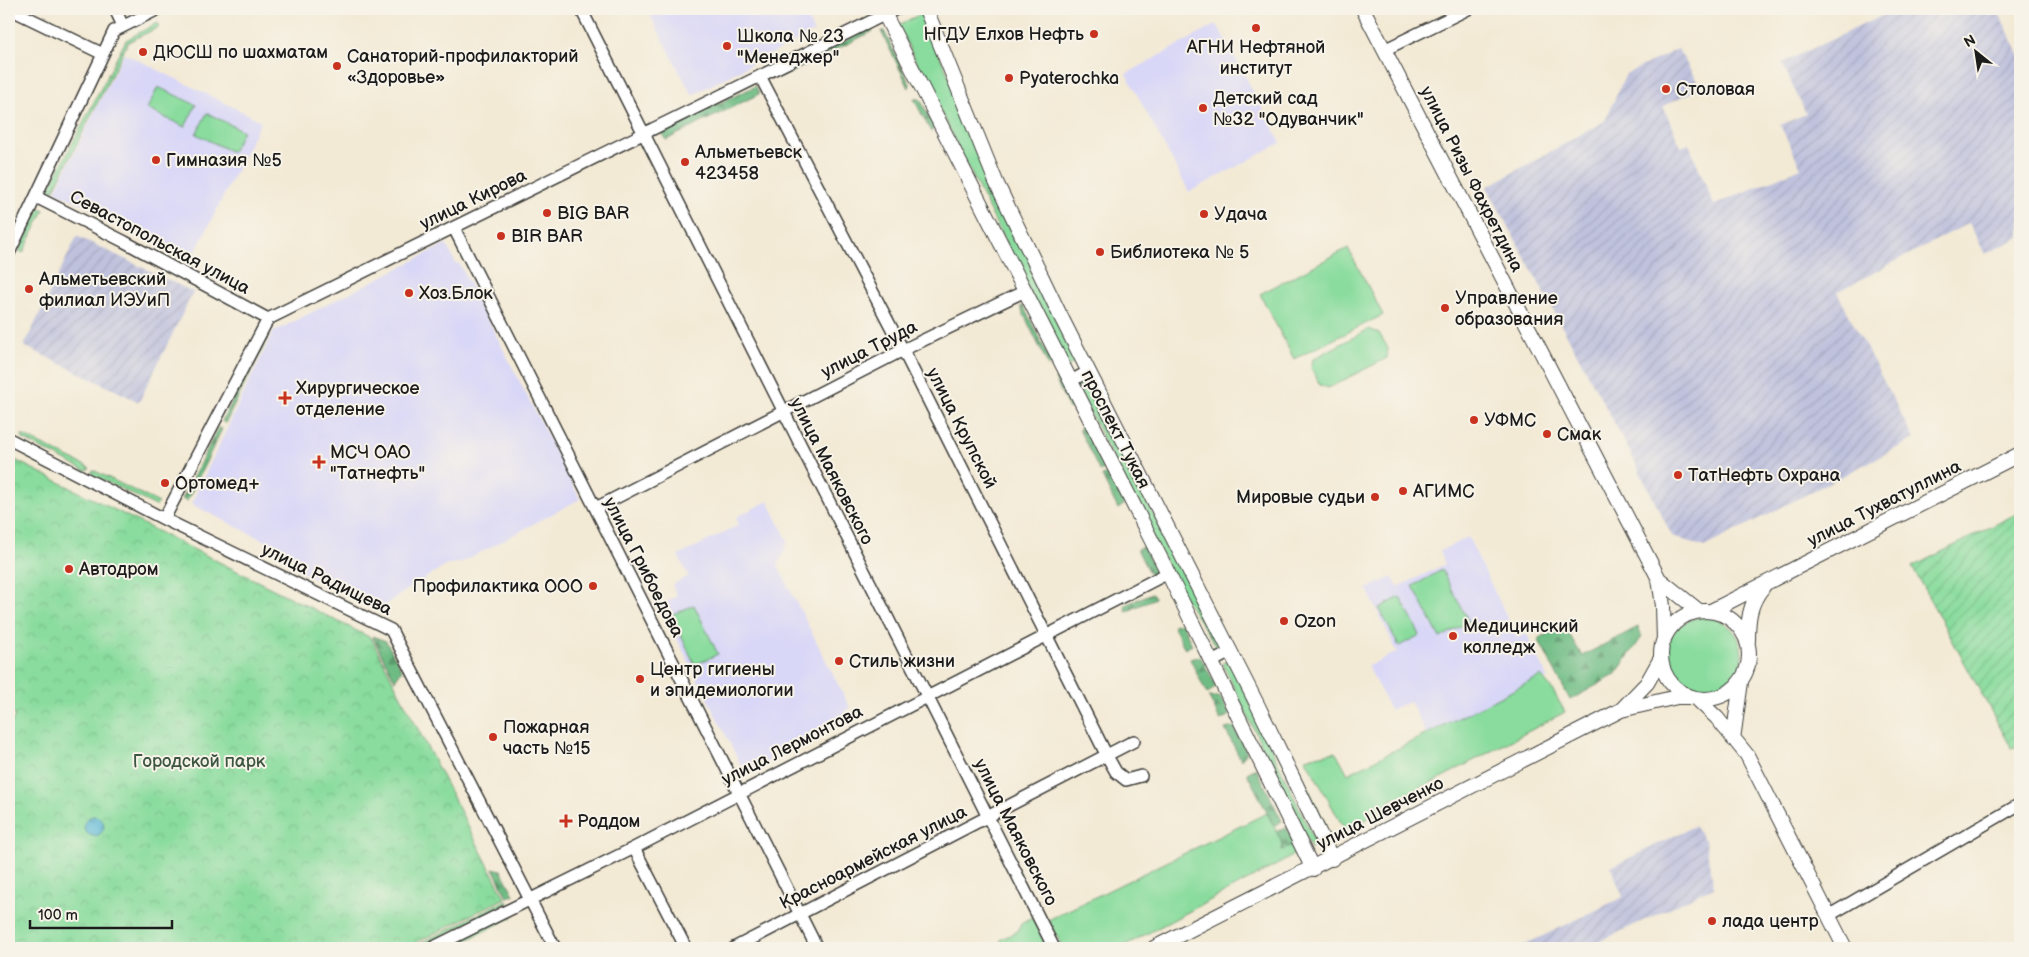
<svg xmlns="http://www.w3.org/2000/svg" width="2029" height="957" font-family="'Balsamiq Sans',sans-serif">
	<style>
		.built { fill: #d9d7f7 }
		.industrial { fill: url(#industrial-furrows) }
		.grass { fill: #89dc9d; stroke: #527c5c }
		.forest { fill: url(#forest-firs); stroke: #456c50 }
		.park { fill: url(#park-crowns); stroke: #527c5c }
		.garden { fill: url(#garden-furrows); stroke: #527c5c }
		.water { fill: url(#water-ripples); stroke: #3a6a79 }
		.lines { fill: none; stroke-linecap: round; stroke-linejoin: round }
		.minor-casing { stroke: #3c3b38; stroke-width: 14 }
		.major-casing { stroke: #3c3b38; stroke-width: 16 }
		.minor { stroke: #fff; stroke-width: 11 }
		.major { stroke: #fff; stroke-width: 14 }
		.poi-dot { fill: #c8321e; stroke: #f7f3e8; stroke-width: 2 }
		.labels { text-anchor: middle; stroke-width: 4; stroke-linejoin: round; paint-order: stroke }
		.poi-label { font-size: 18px; fill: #1c1c1c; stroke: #f7f3e8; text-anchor: start }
		.street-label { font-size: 18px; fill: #1c1c1c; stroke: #f7f3e8 }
		.park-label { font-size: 18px; fill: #3d5643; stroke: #f7f3e8 }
	</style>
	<defs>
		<pattern id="industrial-furrows" width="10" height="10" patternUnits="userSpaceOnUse" patternTransform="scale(1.25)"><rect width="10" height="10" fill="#c0c2dd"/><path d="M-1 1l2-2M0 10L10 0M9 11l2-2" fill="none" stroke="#a4a6bd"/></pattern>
		<pattern id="forest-firs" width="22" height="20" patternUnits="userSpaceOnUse" patternTransform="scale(1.25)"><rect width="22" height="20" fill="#6ebc84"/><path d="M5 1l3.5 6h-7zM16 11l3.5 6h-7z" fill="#5a986b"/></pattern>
		<pattern id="park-crowns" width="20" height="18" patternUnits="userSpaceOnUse" patternTransform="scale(1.25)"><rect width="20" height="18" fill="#89dc9d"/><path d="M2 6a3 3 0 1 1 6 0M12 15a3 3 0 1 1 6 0" fill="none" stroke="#76bc87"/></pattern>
		<pattern id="garden-furrows" width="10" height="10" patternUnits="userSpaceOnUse" patternTransform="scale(1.25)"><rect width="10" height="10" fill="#89dc9d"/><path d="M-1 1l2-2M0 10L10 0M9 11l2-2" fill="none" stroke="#76bc87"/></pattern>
		<pattern id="water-ripples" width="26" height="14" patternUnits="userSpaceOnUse" patternTransform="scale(1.25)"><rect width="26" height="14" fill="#57b7d6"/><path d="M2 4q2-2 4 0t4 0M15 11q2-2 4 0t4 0" fill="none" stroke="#4794ad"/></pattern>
	</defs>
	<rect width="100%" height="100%" fill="#f7f3e8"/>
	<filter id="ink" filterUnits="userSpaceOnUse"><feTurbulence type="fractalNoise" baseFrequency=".02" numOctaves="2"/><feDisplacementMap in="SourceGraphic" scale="10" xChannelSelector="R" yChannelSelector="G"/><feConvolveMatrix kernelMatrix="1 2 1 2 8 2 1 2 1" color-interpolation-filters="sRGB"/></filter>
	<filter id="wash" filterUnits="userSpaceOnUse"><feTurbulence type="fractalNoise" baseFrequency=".0096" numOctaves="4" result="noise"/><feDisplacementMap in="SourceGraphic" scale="20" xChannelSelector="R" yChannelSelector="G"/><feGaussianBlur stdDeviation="1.12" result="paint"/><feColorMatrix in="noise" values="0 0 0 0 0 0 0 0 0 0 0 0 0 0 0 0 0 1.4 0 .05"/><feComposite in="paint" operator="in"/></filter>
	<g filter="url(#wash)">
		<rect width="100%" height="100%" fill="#f3ead5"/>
		<path class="built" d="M647,9H802L814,32L692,95Z
			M1217,24L1281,143L1189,192L1126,74Z
			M124,53L261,121L192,259L55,191Z
			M446,244L456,264L459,263L580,499L461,563L447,564L378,609L297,570L293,555L191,504L273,332Z
			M768,501L788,541L778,566L850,708L844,711L849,720L745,773L660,605L677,596L672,585L689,576L678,556L739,525L736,517Z
			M1468,537L1517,638L1527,634L1548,678L1428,737L1410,701L1390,710L1368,666L1397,652L1367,589L1392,577L1398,587L1445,564L1440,551Z"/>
		<path class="industrial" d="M1896,9H1997L2020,56V237L1985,254L1969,223L1837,292L1914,439L1704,547L1672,536L1631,454L1487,187L1605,121L1626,74L1678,49L1701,88L1663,106L1681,147L1689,144L1714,205L1801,168L1780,125L1806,114L1782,63Z
			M77,236L193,292L139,402L24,346Z
			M1694,826L1705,840L1714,887L1586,948H1518L1623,897L1611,867Z"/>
		<path class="grass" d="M921,14L1076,361L1067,367L898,25Z
			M157,23L159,27L128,42L53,191L49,189L126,40Z
			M158,87L196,105L185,127L147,109Z
			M207,113L243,131L232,152L196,134Z
			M40,208L44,210L23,253L19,251Z
			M1348,248L1383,315L1294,359L1260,294Z
			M1369,329L1379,333L1388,348L1387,358L1328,388L1320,385L1311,368L1313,359Z
			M1083,379L1224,650L1220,652L1179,589L1075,383Z
			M22,435L90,468L86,471L23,439Z
			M93,470L159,503L156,506L91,474Z
			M1442,570L1469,622L1440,638L1413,586Z
			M1400,597L1420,635L1399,646L1379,608Z
			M694,605L718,654L695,665L671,615Z
			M1666 655a38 38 0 1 1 76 0a38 38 0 1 1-76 0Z
			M1230,660L1315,842L1316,846L1311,848L1222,663Z
			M1541,676L1552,689L1565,712L1437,780L1391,800L1381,812L1345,830L1305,758L1336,752L1348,774Z
			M1298,767L1326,825L1323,827L1295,768Z
			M1267,813L1283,844L1282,850L1294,844V854L1286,860L1120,948H1063L1048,920Z
			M507,900L508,903L419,948H411Z
			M511,914L512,917L451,948H443Z
			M1032,917L1048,948H1006L1000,940L1018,931L1021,924Z"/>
		<path class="forest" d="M871,28L873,31L780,78L778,75Z
			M881,31H884L910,84L909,88Z
			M756,86L759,94L666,140L661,130Z
			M914,99H920L935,128L931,132Z
			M1020,306L1024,307L1052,364L1049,367Z
			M266,337L267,339L225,424L222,421Z
			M1055,379L1060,380L1074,406L1069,409Z
			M1084,426L1105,468L1100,472L1079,429Z
			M218,428L222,429L187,501L182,499Z
			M1108,474L1125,504L1118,509L1102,476Z
			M1143,547L1156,572L1150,575L1137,549Z
			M1152,593L1155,598L1126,612L1125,605Z
			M1182,623L1192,645L1185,649L1173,625Z
			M1564,625L1582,656L1638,627L1642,637L1615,675L1570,700L1538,639Z
			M372,636L386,641L402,670L395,680Z
			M1200,656L1216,686L1207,694L1190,659Z
			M1209,697H1220L1230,715L1220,720Z
			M1234,727L1247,753L1241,760L1225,729Z
			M1256,768L1282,821L1274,826L1247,773Z
			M1287,828L1294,844L1282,850L1283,844L1276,831Z
			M493,868L501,870L514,895L507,897Z"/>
		<path class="park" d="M9,457L371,638L505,898L405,948H9V729L15,715L9,712Z"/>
		<path class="garden" d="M2020,512V744L2012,749L1912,567Z"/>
		<path class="water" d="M84 826a10 10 0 1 1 20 0a10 10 0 1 1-20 0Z"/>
	</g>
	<g filter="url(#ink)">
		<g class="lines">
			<g class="minor-casing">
				<path id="minor" d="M10,9L103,54
					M115,9L123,26
					M581,9L1054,948
					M1384,50L1468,9
					M760,76L903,350L1107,756L1116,772L1126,780L1141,776
					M36,197L125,242L268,319
					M454,228L817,948
					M9,253L114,31L158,9
					M1071,381L1089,371
					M9,439L164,519L391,630L555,948
					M596,508L903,350L1025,291
					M164,519L268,319L896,9
					M1212,662L1230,652
					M634,848L686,948
					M1828,916L2020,804
					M432,948L634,848L1168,573
					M734,948L1134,741"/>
			</g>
			<g class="major-casing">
				<path id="major" d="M882,9L1165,567L1313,869
					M926,9L996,182L1060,315L1258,706L1332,859
					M1363,9L1659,579L1663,606L1664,640
					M1659,579L1699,611
					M1661 655a44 44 0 1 1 88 0a44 44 0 1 1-88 0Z
					M1711,611L2020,454
					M1748,641C1748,620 1749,604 1763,587
					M1697,699L1717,718L1747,755L1845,948
					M1621,710L1647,683L1661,658
					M1733,739L1741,682
					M1154,948L1621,710L1677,697H1689"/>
			</g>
			<use href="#minor" class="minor"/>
			<use href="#major" class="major"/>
		</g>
	</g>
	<g class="poi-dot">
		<circle cx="1256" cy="28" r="5"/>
		<circle cx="1094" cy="34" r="5"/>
		<circle cx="727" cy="46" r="5"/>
		<circle cx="143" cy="52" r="5"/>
		<circle cx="337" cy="66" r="5"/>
		<circle cx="1009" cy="78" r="5"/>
		<circle cx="1666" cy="89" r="5"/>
		<circle cx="1203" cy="108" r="5"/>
		<circle cx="156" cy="160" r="5"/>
		<circle cx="685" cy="162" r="5"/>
		<circle cx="547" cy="213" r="5"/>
		<circle cx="1204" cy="214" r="5"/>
		<circle cx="501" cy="236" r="5"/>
		<circle cx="1100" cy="252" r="5"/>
		<circle cx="29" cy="289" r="5"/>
		<circle cx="409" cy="293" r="5"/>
		<circle cx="1445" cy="308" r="5"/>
		<path d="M282.5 390.5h5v5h5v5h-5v5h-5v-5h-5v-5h5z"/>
		<circle cx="1474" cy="420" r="5"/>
		<circle cx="1547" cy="434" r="5"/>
		<path d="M316.5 454.5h5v5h5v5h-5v5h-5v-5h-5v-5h5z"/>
		<circle cx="1678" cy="475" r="5"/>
		<circle cx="165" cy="483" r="5"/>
		<circle cx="1403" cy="491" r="5"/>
		<circle cx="1375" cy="497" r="5"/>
		<circle cx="69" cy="569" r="5"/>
		<circle cx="593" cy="586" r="5"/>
		<circle cx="1284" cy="621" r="5"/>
		<circle cx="1453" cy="636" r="5"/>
		<circle cx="839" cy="661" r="5"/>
		<circle cx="640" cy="679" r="5"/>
		<circle cx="493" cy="737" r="5"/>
		<path d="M563.5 813.5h5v5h5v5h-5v5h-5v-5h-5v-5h5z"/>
		<circle cx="1712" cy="921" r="5"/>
	</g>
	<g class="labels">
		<g class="poi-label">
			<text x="1084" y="40" text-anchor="end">НГДУ Елхов Нефть</text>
			<text x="737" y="42">Школа № 23<tspan x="737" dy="21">"Менеджер"</tspan></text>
			<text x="1256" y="53" text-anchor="middle">АГНИ Нефтяной<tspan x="1256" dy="21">институт</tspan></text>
			<text x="153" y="58">ДЮСШ по шахматам</text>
			<text x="347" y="62">Санаторий-профилакторий<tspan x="347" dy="21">«Здоровье»</tspan></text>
			<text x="1019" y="84">Pyaterochka</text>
			<text x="1676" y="95">Столовая</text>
			<text x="1213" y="104">Детский сад<tspan x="1213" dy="21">№32 "Одуванчик"</tspan></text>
			<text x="695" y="158">Альметьевск<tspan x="695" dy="21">423458</tspan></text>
			<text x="166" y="166">Гимназия №5</text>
			<text x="557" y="219">BIG BAR</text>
			<text x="1214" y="220">Удача</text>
			<text x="511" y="242">BIR BAR</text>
			<text x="1110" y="258">Библиотека № 5</text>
			<text x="39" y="285">Альметьевский<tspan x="39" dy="21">филиал ИЭУиП</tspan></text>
			<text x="419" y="299">Хоз.Блок</text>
			<text x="1455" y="304">Управление<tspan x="1455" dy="21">образования</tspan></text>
			<text x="296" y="394">Хирургическое<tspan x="296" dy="21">отделение</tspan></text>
			<text x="1484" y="426">УФМС</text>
			<text x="1557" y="440">Смак</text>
			<text x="330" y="458">МСЧ ОАО<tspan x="330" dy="21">"Татнефть"</tspan></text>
			<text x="1688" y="481">ТатНефть Охрана</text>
			<text x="175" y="489">Ортомед+</text>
			<text x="1413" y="497">АГИМС</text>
			<text x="1365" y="503" text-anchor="end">Мировые судьи</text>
			<text x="79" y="575">Автодром</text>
			<text x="583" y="592" text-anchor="end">Профилактика ООО</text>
			<text x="1294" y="627">Ozon</text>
			<text x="1463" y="632">Медицинский<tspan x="1463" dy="21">колледж</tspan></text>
			<text x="849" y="667">Стиль жизни</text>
			<text x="650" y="675">Центр гигиены<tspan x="650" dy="21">и эпидемиологии</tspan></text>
			<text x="503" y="733">Пожарная<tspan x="503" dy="21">часть №15</tspan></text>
			<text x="577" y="827">Роддом</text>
			<text x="1722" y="927">лада центр</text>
		</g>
		<g class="street-label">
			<text transform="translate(1472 179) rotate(63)" y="6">улица Ризы Фахретдина</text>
			<text transform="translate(473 199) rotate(-26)" y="6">улица Кирова</text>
			<text transform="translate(160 242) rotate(28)" y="6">Севастопольская улица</text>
			<text transform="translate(869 349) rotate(-27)" y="6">улица Труда</text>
			<text transform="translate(962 428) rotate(63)" y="6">улица Крупской</text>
			<text transform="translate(1116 429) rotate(63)" y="6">проспект Тукая</text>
			<text transform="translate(832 471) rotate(63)" y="6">улица Маяковского</text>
			<text transform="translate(1884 503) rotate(-27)" y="6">улица Тухватуллина</text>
			<text transform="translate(644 567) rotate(63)" y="6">улица Грибоедова</text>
			<text transform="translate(327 579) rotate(26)" y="6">улица Радищева</text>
			<text transform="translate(792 745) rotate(-27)" y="6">улица Лермонтова</text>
			<text transform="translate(1380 813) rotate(-27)" y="6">улица Шевченко</text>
			<text transform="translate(1016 832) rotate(63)" y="6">улица Маяковского</text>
			<text transform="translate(873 857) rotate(-27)" y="6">Красноармейская улица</text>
		</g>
		<g class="park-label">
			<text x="199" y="767">Городской парк</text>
		</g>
	</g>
	<rect width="2029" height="957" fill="none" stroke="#f7f3e8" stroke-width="30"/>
	<g transform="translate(1976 52) rotate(330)" stroke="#f7f3e8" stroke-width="4" paint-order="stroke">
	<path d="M0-4L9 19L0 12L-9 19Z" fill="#1c1c1c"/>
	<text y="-8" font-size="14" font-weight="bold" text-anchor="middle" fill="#1c1c1c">N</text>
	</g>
	<path d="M30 920v8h142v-8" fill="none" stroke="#1c1c1c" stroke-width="2.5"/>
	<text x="38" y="920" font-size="15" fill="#1c1c1c" stroke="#f7f3e8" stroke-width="4" paint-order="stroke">100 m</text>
</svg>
